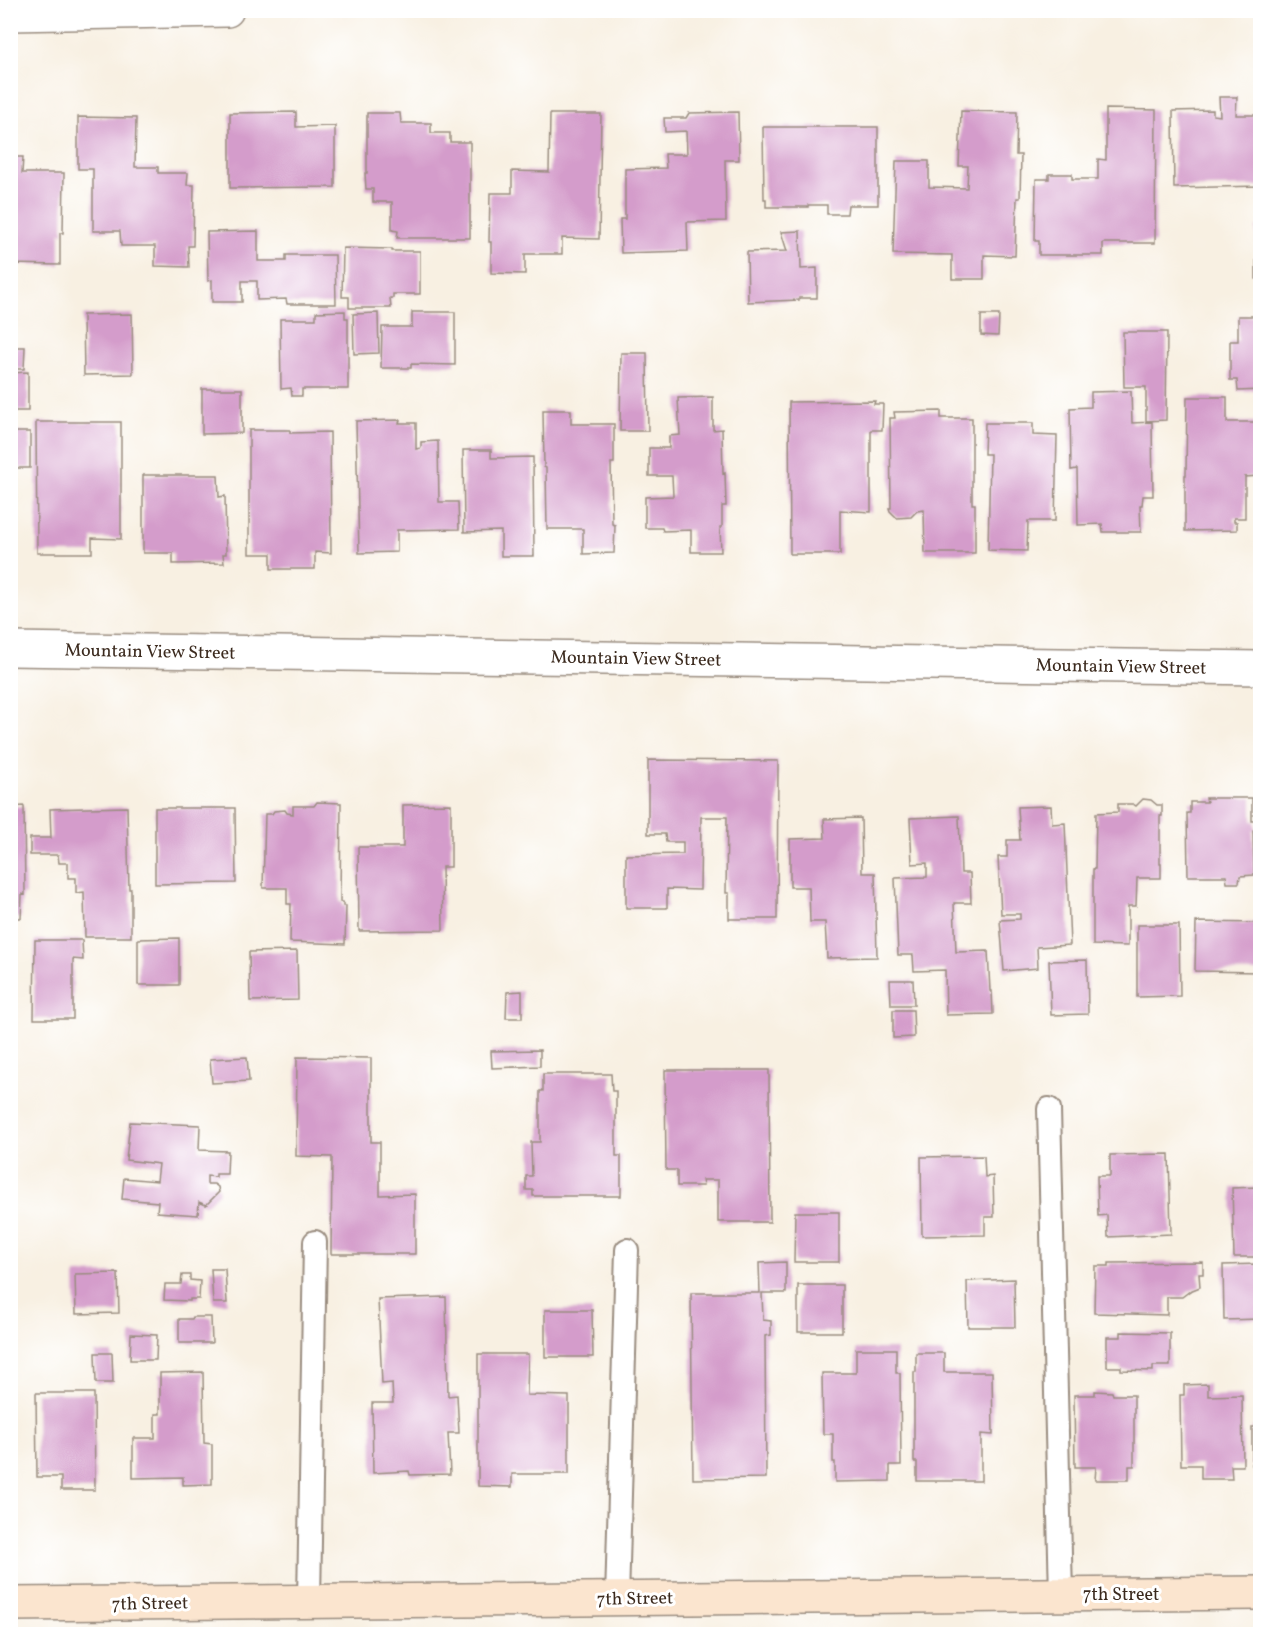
<svg xmlns="http://www.w3.org/2000/svg" width="1271" height="1645" font-family="Vollkorn,serif">
	<style>
		.building { fill: #d49ccb }
		.lines { fill: none; stroke-linecap: round; stroke-linejoin: round }
		.lane-casing { stroke: #9a8d80; stroke-width: 26 }
		.street-casing { stroke: #9a8d80; stroke-width: 36 }
		.secondary-casing { stroke: #9a8d80; stroke-width: 36 }
		.lane { stroke: #fff; stroke-width: 22 }
		.street { stroke: #fff; stroke-width: 33 }
		.secondary { stroke: #fbe5cf; stroke-width: 33 }
		.labels { text-anchor: middle; stroke-width: 6; stroke-linejoin: round; paint-order: stroke }
		.street-label { font-size: 18px; fill: #3b2a1e; stroke: #fff }
	</style>
	<rect width="100%" height="100%" fill="#fff"/>
	<filter id="ink" filterUnits="userSpaceOnUse"><feTurbulence type="fractalNoise" baseFrequency=".0167" numOctaves="2"/><feDisplacementMap in="SourceGraphic" scale="12" xChannelSelector="R" yChannelSelector="G"/><feConvolveMatrix kernelMatrix="1 2 1 2 8 2 1 2 1" color-interpolation-filters="sRGB"/></filter>
	<filter id="wash" filterUnits="userSpaceOnUse"><feTurbulence type="fractalNoise" baseFrequency=".008" numOctaves="4" result="noise"/><feDisplacementMap in="SourceGraphic" scale="24" xChannelSelector="R" yChannelSelector="G"/><feGaussianBlur stdDeviation="1.35" result="paint"/><feColorMatrix in="noise" values="0 0 0 0 0 0 0 0 0 0 0 0 0 0 0 0 0 1.4 0 .05"/><feComposite in="paint" operator="in"/></filter>
	<g filter="url(#wash)">
		<rect width="100%" height="100%" fill="#f8f0e2"/>
		<g id="blocks">
			<path class="building" d="M1219,97H1237L1236,115H1260V186L1174,188L1173,111L1213,110V115L1220,116Z
				M1106,109L1156,110L1155,243H1103V255H1039V241H1035L1036,179H1049V174H1072V179H1098V159L1106,160Z
				M961,111L1017,112L1016,155H1021L1020,198H1017L1015,256L984,255V279H952V255L893,254L896,161H929V187L967,188L968,166H959Z
				M296,112V127L335,126V187L230,188V113Z
				M738,112L739,160H725L726,221L687,222L688,251L621,253L620,219H625V169L666,168L665,154H687L686,131L665,132L664,118H686L689,113Z
				M367,113H400L401,123H431V133H450V142H470V238H397L398,231L392,230V202H373V189H366L365,173H367Z
				M550,114H601L599,239L562,238V254H525V274L491,273V242H489L490,193H512V171L549,172Z
				M78,117L136,118L135,167H158V173H188L187,185H194L193,246H188L189,267L155,266V246H121L120,231H93V169H78Z
				M763,127H878V205H848L847,214H827V205H808V207H766V199H764Z
				M10,157H23L22,173H64L63,233H60V265L10,264Z
				M1256,227H1260V280L1256,279Z
				M258,231V261H286V255H335L336,304H287L286,299L257,300V281H242V302H212V280L208,281L207,232Z
				M800,231L801,269L817,268V298H799V300L748,302L747,252L787,251L781,232Z
				M343,248L392,249V251H420V294H393V298H390L391,308H349V297H342Z
				M345,311V318H348V389H302V396H292L291,388L281,389L280,319H316V312Z
				M412,312H455V365L411,364V368H381L382,327H412Z
				M378,313L379,353L354,354L353,314Z
				M132,314L133,374L84,375L83,315Z
				M981,315H999L998,336L981,335Z
				M1238,316H1260V390L1238,391L1237,380H1230V341H1238Z
				M1123,332H1167L1166,420L1146,421V387H1124Z
				M10,347H25L24,369H10Z
				M621,353H647L648,431H620Z
				M28,372V411H10V373Z
				M202,389H242V433L202,434Z
				M1131,391L1132,423L1152,422L1153,496H1143L1142,505H1140L1141,532H1103L1102,524L1078,525L1077,469L1071,470L1070,408L1091,407V392Z
				M713,397V430L722,429L723,474L725,473L726,506H722V527H720L721,552H691V530L663,531L662,528H645V497L673,496L672,476H649V448H669V436L680,435L678,398Z
				M1187,397H1227V422H1259V476L1245,477V518H1234V522H1237V530L1185,531V475H1186Z
				M875,401L874,404H883L882,430H871V512L840,510V554H790L789,402Z
				M543,410H571V424H614V463H611L612,524L615,525L614,553L583,554V529H547L546,468L544,467Z
				M941,411V418H972V504H975V553H925L924,510L917,511L911,517L897,518L890,511L889,508H891L890,418H895L894,412Z
				M400,420L399,423H416V449L421,448V442L438,441L439,502H458L459,529L397,530V552L359,553L356,421Z
				M36,422H121V539L92,538V553H37Z
				M985,423H1033V435L1057,436L1055,521H1028L1027,551L988,550L990,454H984Z
				M249,430H290V433L330,432L331,553L315,552V569H271V554H249Z
				M10,432H30V468H10Z
				M463,450H491V458L533,457L534,556H501V531L464,532Z
				M143,475H218L219,497L225,496L226,554H223L224,563L173,564V553H143Z
				M648,760L778,761L777,919H729V893H726L727,817H701L700,890L667,889V908H626V855L683,854V842H666L665,834H648Z
				M1206,798H1252V821H1255L1256,831H1253L1254,875L1240,876L1239,883H1227L1226,876H1188L1187,813H1190V802H1207Z
				M1143,799L1151,800L1157,805H1162V816H1160V864H1161V878H1137L1136,906H1128V946L1093,945V869H1095L1096,813L1118,812V804H1133L1136,806Z
				M317,802L341,803L340,902H343V906H346L345,944L290,942L291,904H287V888H263L265,814H272L274,811L285,810L287,813L293,814V806H314Z
				M451,804V867H442L443,930L359,931L358,847H403V805Z
				M24,806L25,895L22,894L21,918H10V807Z
				M1051,806L1052,824L1065,823L1070,945L1037,947L1038,968L1004,971L1000,920L1020,919V914H1001L998,857H1007V840H1020L1018,807Z
				M127,807L129,889H131V937H85L84,892L76,893V878H68V863H59L58,855H30V838H51L50,809Z
				M155,808H235L236,883L155,884Z
				M959,816L961,873H970L971,903H954L956,952L988,951L990,991H992L993,1014L946,1015L945,970L914,971L913,955H898L895,878L927,877V863L912,864L910,818Z
				M861,818L862,873H875L877,957L827,958L825,922H810L809,887H790V839L825,838L824,819Z
				M1196,922L1260,923V972L1195,971Z
				M1137,925H1179L1180,996L1137,997Z
				M179,938V985H138V939Z
				M35,940H82L83,960L73,959V1019H34Z
				M297,951L298,1000L250,1001L249,952Z
				M1087,960L1088,1014L1051,1015L1049,961Z
				M890,980H913L914,1005H891Z
				M522,991V1018H506L507,992Z
				M893,1010H913L914,1037L893,1038Z
				M540,1050V1066L492,1068L491,1051Z
				M247,1057L249,1081L212,1083L210,1059Z
				M297,1057L371,1058V1142H380V1195L415,1194V1254H331L332,1157L296,1156Z
				M665,1070H769L770,1222H718V1180H702L703,1186H677V1170H666Z
				M543,1074H611L612,1091H616V1156H621V1196H533V1190H526V1176H532L531,1142H540V1091H543Z
				M130,1122L200,1125L199,1150L228,1151L227,1174H216V1177L207,1176V1184H214L218,1187L219,1192L206,1205L199,1202L198,1215L157,1212L158,1202L122,1199L124,1178L157,1181L159,1164L126,1160Z
				M1169,1154L1171,1234L1108,1237L1107,1215L1098,1216L1097,1176H1110V1155Z
				M984,1156L985,1177L993,1176L994,1217H985V1235L922,1236L921,1157Z
				M1258,1184H1260V1257H1234L1232,1188L1258,1187Z
				M795,1212H839V1262H794Z
				M786,1262V1293H762L763,1320L771,1321V1335L765,1336L766,1478L693,1479L691,1293H760L759,1263Z
				M1203,1262V1274H1199L1200,1287L1190,1291L1182,1297H1167V1315L1094,1313L1095,1266H1109V1263Z
				M1260,1264V1319L1224,1320L1223,1265Z
				M211,1269H225L227,1303H213Z
				M118,1273L119,1313L76,1314L75,1274Z
				M182,1275H190V1280L200,1281L199,1299H190V1301L164,1300L165,1284H181Z
				M1014,1279L1015,1327H968L967,1281Z
				M798,1285H842V1332H798Z
				M446,1297L448,1396L457,1395L459,1433H448L450,1474L410,1475L409,1471L373,1473L372,1403H393L392,1383L382,1384L378,1299Z
				M545,1310H592L593,1357H545Z
				M193,1317H211L212,1343H179V1319H192Z
				M1121,1332L1170,1333V1366H1153V1371L1121,1370V1367H1107V1337H1121Z
				M131,1334L157,1335L156,1360H130Z
				M856,1349H896V1373H900L901,1465H890V1481L835,1482V1462H833V1434H823L822,1373H856Z
				M95,1353H112L113,1383H96Z
				M916,1353H944V1372H992L993,1435L981,1434V1481H917V1462H914V1372H916Z
				M478,1354H528L527,1395L569,1396V1474H512V1487L478,1486Z
				M203,1372L204,1443L212,1444V1484L183,1485V1477L133,1478V1438H155V1414H160V1373Z
				M1208,1384V1396L1242,1395L1243,1466H1231L1232,1479H1201V1465H1181L1180,1395H1184V1385Z
				M1095,1391L1112,1392L1113,1395H1134V1466H1129V1480H1095L1096,1467H1075L1074,1395H1095Z
				M36,1393H94L95,1490H61V1477H37Z
				M1252,1427H1260V1465H1252Z"/>
		</g>
	</g>
	<g filter="url(#ink)">
		<use href="#blocks" fill-opacity="0" stroke="#9a8d80" stroke-width="1.5"/>
		<g class="lines">
			<g class="lane-casing">
				<path id="lane" d="M1049,1109L1061,1595
					M617,1599L627,1250
					M309,1601L315,1242"/>
			</g>
			<g class="street-casing">
				<path id="street" d="M10,14L227,10
					M10,649L1260,668"/>
			</g>
			<g class="secondary-casing">
				<path id="secondary" d="M10,1604L1260,1593"/>
			</g>
			<use href="#lane" class="lane"/>
			<use href="#street" class="street"/>
			<use href="#secondary" class="secondary"/>
		</g>
	</g>
	<g class="labels">
		<g class="street-label">
			<text transform="translate(150 651) rotate(1)" y="6">Mountain View Street</text>
			<text transform="translate(636 658) rotate(1)" y="6">Mountain View Street</text>
			<text transform="translate(1121 666) rotate(1)" y="6">Mountain View Street</text>
			<text x="1121" y="1600">7th Street</text>
			<text transform="translate(635 1598) rotate(-1)" y="6">7th Street</text>
			<text transform="translate(150 1603) rotate(-1)" y="6">7th Street</text>
		</g>
	</g>
	<rect width="1271" height="1645" fill="none" stroke="#fff" stroke-width="36"/>
</svg>
